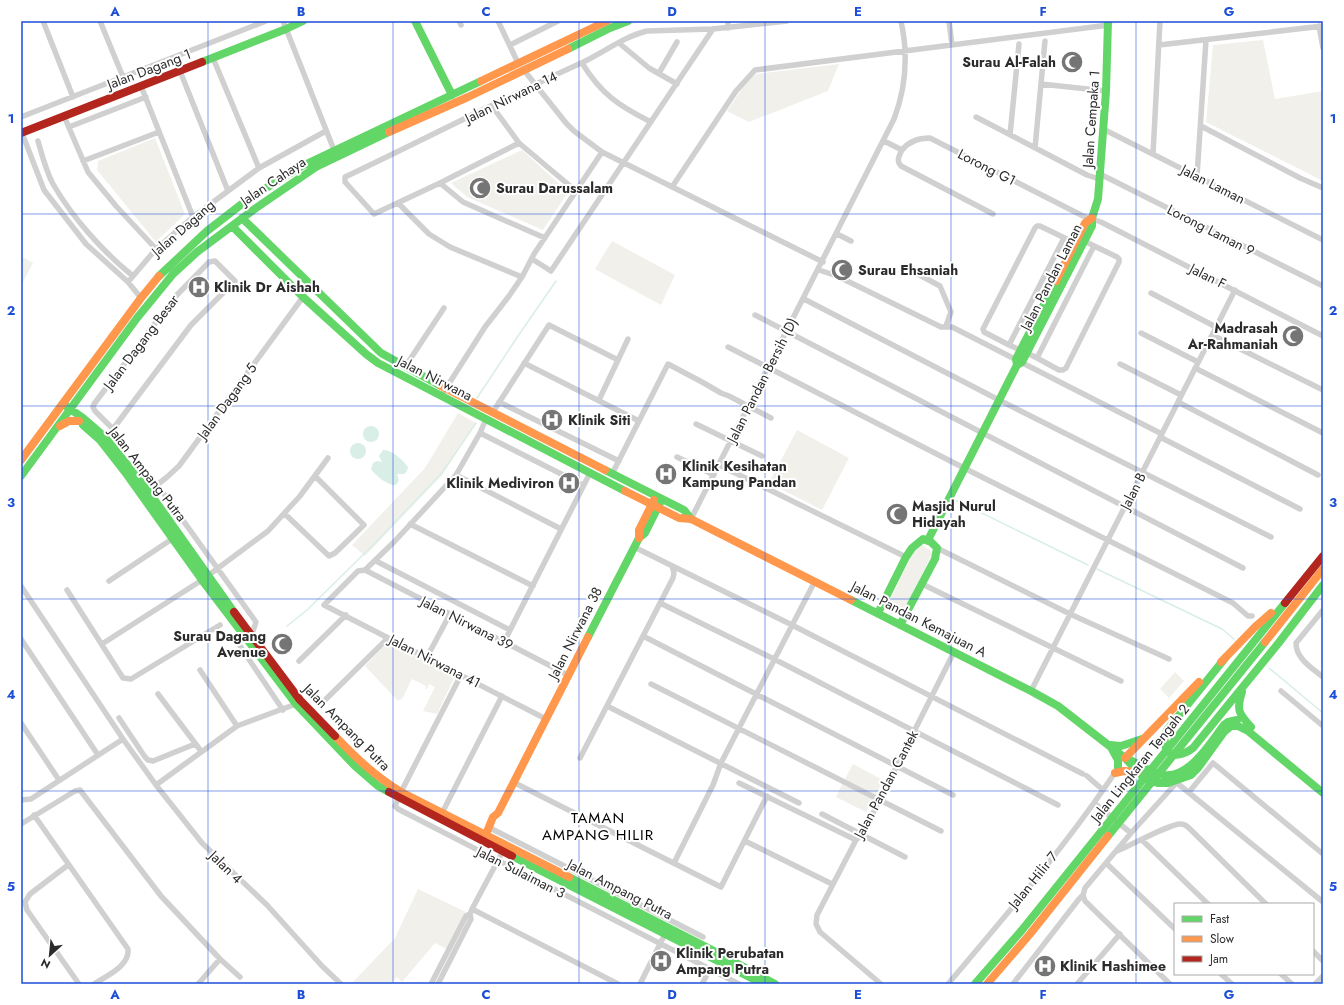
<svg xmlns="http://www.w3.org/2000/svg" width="1344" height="1005" font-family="Jost,sans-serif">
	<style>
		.green { fill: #f2f0eb }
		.water { fill: #d8eee6 }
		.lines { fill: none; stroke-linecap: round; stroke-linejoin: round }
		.stream { stroke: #d8eee6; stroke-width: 1.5 }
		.street { stroke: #d0d0d0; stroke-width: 5.5 }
		.fast { stroke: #63d668; stroke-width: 8 }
		.slow { stroke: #ff974d; stroke-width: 8 }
		.jam { stroke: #b3261e; stroke-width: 8 }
		.grid { fill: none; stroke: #1d4ed8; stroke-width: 1; stroke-opacity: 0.55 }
		.labels { text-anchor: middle; stroke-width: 4; stroke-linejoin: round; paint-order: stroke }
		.poi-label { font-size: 14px; font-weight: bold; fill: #2b2b2b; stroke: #fff; text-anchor: start }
		.street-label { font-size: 14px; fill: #2b2b2b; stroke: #fff }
		.neighbourhood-label { font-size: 15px; letter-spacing: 1px; fill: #000; stroke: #fff }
		.neatline { fill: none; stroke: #1d4ed8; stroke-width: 1.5 }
		.grid-label { font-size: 13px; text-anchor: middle; font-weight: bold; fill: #1d4ed8 }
	</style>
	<rect width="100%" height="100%" fill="#fff"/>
	<path class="green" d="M1263,40L1275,99L1323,91V181L1206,122L1213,45Z
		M839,64L828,91L749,122L727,111L747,81L756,74Z
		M155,138L185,214L156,242L97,170L98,161Z
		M522,150L568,192L543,230L467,197L451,183Z
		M612,241L675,275L661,305L595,269Z
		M21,256L33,263L21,286Z
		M458,413L476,423L443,474L365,556L352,545L425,468Z
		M797,430L849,458L822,510L769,483Z
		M922,545L930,550L932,554L905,609L898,612L890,608L891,598L914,551Z
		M386,644L396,645L455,676L437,714L423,711L435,687L429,684L427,689H425L426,686L412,679L402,699L398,701L365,666Z
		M1175,672L1184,681L1169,698L1160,689Z
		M853,764L883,780L876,795L845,779Z
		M842,784L873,799L866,812L836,797Z
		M418,889L466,912L447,949L435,943L402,982L397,977L390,984H351L395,938Z"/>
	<path class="water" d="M363 434a8 8 0 1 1 16 0a8 8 0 1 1-16 0Z
		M350 451a8 8 0 1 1 16 0a8 8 0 1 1-16 0Z
		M383,450C391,449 403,460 408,467L407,471L404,474H397L399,480L396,485C388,486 375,475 371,469L373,463L377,461L382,462L379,456Z"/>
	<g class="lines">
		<path class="stream" d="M477,398L516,339L556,281
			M953,499L1088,565
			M1097,569L1222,629L1234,639
			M287,626L307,610L374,544L441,474L476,423
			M1269,668L1323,713"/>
		<path class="street" d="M43,21L73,97
			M100,21L123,77
			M283,21L334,150
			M459,21L461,25
			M498,21L518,63
			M728,21V28
			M949,21L952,45
			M1319,26L1323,48
			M619,43L649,68L677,84
			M510,45L558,21
			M1159,45L1323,26
			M213,58L259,168
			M582,63C601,94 619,106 651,122
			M523,69L566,123L574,131L602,152L823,262
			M180,71L228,191
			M659,73L677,42
			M1041,84L1106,91
			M141,86L193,217
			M492,106L519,143L576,191
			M64,116L88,172L116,206L156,249
			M21,117L266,21
			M976,117L1087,175L1099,179
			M1201,126L1300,178L1323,188
			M69,127L146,97
			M1103,129L1323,240
			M22,133L44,190L86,244L128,282L141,298
			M1010,135L1019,44
			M38,141C42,155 46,171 53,184C72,217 103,252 133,276
			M884,141L902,150C909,141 919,138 930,138L1083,216L1101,222L1323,336
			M519,143L440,183L374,214L345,182V177C423,140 500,100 579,64C602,54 622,37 647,31L713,29L787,21
			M1035,148L1045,41
			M902,150C899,156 896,161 901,166L993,214
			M1153,154L1160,21
			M83,161L159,132
			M1100,174L1323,286
			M1197,176L1206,40
			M440,183L463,202L545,238
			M672,187L736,91L755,70L1109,25
			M398,203L429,234L450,247L522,277
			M837,234L851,241
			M532,259L551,271L713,29
			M819,270L837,276L941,327H952L1162,434
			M912,271L940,286L951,312L946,326
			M128,282L156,249L193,217L259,168L326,131
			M1151,293L1216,327
			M804,299L999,400L1271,537
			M755,315L1243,568
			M1141,333L1198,362
			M1212,335L1323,390
			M1009,345L984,332L983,329L1035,228L1037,226H1040L1075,243L1084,241L1117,257L1119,259V262L1066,368L1063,370H1059L1037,358
			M728,347L964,468L1233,603L1248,616H1252
			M1020,350L1009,345L1064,238
			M1027,353L1037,358L1094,246
			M524,363L639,421
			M1120,364L1181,395
			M405,367L444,308
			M1195,368L1323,433
			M441,396L485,327L509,296L522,277L534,254L602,152
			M599,400L628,339
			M499,402L619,461
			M1178,402L1318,475
			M493,412L549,325L618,360
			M696,424L762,456
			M480,433L583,485
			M105,437L113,429L191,325L235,281L215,261L209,262L175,297L94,404L93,407L95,411L113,429
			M1160,437L1300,509
			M677,457L714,475
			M719,465L906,557
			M612,474L668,364L702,382L721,393L729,396L771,418
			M456,475L561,529
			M147,493L167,477L179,466L303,297
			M164,494L256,622L253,631L248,634
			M285,514L329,556L335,553L364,525L315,476
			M691,519L894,119C902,98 906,74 905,52C905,42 903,31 901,21
			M410,524L533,586
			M634,547L792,625L1083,774
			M937,548L1070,614L1169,659
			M376,561L510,630
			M365,570L358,571L324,605L546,719
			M365,570L568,675
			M365,570L394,542L456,475L480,433L486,419
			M109,581L175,537
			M922,584L1121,681
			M21,586L123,739L156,785L202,843L267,905L322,966L341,984
			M67,590L123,678L131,679L220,625
			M660,603L774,659L1058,805
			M1323,610L1296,643C1296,659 1312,668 1323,677
			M643,636L953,795
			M21,639L98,755
			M504,642L590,473
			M102,644L202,580L268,531L300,496L328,458
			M240,646L283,710
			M427,657L450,614
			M299,661L346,615
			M200,670L237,726
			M461,675L401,792L395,806L398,809L739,984
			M651,684L941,831
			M1031,691L1235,290
			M1281,691L1323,726
			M158,694L201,751
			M322,703L385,641L387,637
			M607,706L799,803
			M119,718L145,757L148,760L153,761L195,744
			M21,723L59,780
			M580,758L673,578L674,573L672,566
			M1087,776L1103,790
			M513,782L721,887L767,796
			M739,783L856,840
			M1177,783L1323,902
			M156,785L237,726L296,704L298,702
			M1189,792L1213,763L1323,854
			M21,800L31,799L123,739
			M1094,803L1131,833
			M442,813L502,696
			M822,814L905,857
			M34,815L128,949C130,966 106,976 94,984
			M21,824L75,791L80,790L161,896L220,959L240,977
			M492,829L703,937
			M1142,840L1208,904
			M745,841L832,884
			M1117,851C1130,846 1171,823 1181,824C1183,824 1187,826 1189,828L1266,904
			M674,863L713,785L721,763L815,581
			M1106,863L1175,929
			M68,865L30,894L25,902L27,910L79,984
			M1083,895L1085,901L1170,984
			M472,909L618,984
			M1313,951L1323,961
			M1221,974L1232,984
			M1281,974L1292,984
			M198,984L220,959
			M431,984L466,916L470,914
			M438,984L471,919L470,914L472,909L504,849
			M640,984L666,932
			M702,984L710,969
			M881,984L820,932L816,924L817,915L856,840L862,835L954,652
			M948,984C1006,915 1066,846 1116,771
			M1013,984L1079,899L1083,895L1085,888L1131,833L1179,780
			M1077,984L1120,934
			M1315,984L1323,976"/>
		<path class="fast" d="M415,21L452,95
			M568,49L610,28L628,21
			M202,62L286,29L303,21
			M242,218L381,353L441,386
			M232,226L303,297L366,354L378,363L625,491
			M159,276L207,231L247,200L300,167L481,81
			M1017,365L1022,362L1092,226V218L1098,199L1106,91L1108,21
			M63,404L83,418L105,437L149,492L234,612
			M83,425L100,440L125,472L202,580L296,704L355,766L378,786L389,792
			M605,470L684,510L691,519
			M21,476L137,318L173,274L197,252L256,208L316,167L389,132
			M928,540L1017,365L1016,359L1056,281
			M851,600L1031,691L1058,706L1125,758L1143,777L1158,783H1168L1191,775L1198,768L1224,732L1231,726H1238L1248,731L1323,793
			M878,613L906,557L912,548L923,539L931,542L937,548L935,559L900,625
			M588,637L639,538L645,533L660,503
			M1226,657L1167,730C1159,753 1174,762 1193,748L1277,645L1323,585
			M1242,692C1236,710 1239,714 1251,727
			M1110,745L1121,746L1142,739
			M1112,749L1118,760V768
			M1126,758C1137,763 1148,771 1159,774C1187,783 1210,743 1224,725L1228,722L1237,720
			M1108,836L1265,642
			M512,856L763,984
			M569,877L716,952L775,984
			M975,984L1022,930L1285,603"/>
		<path class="slow" d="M481,81L607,21
			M389,132L468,97L568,49
			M1056,281L1085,223L1092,218
			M441,386L605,470
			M60,426L69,421H79
			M21,460L141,298L159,276
			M625,491L679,518L691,519L851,600
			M639,538V530L654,500
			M1265,642L1323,569
			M1221,662L1255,627L1271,613
			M335,736C356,758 375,776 401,792L569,877
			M1125,758L1199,682
			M1115,773L1124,771L1137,772
			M484,839L493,817L498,813L588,637
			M987,984L1030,934L1108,836"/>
		<path class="jam" d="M21,133L202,62
			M1285,603L1323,556
			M234,612L300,700L335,736
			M389,792L512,856"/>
	</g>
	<path class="grid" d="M208,21V984M393,21V984M579,21V984M765,21V984M951,21V984M1136,21V984M21,214H1323M21,406H1323M21,599H1323M21,791H1323"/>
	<defs>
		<g id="mosque-disc" transform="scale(1.15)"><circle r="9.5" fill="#757575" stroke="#fff"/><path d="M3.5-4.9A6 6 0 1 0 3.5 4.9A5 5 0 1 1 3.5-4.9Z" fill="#fff"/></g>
		<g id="hospital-disc" transform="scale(1.15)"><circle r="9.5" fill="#757575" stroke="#fff"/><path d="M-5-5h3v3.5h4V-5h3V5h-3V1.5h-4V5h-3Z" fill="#fff"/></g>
	</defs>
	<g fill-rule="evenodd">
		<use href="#mosque-disc" x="1072" y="62"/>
		<use href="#mosque-disc" x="480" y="188"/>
		<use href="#mosque-disc" x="842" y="270"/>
		<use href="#hospital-disc" x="199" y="287"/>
		<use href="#mosque-disc" x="1293" y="336"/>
		<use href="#hospital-disc" x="552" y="420"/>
		<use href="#hospital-disc" x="666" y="474"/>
		<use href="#hospital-disc" x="569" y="483"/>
		<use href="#mosque-disc" x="897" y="514"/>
		<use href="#mosque-disc" x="282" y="644"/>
		<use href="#hospital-disc" x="661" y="961"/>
		<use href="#hospital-disc" x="1045" y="966"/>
	</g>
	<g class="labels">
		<g class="poi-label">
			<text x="1056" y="67" text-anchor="end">Surau Al-Falah</text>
			<text x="496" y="193">Surau Darussalam</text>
			<text x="858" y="275">Surau Ehsaniah</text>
			<text x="214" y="292">Klinik Dr Aishah</text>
			<text x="1278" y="333" text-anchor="end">Madrasah<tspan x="1278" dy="16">Ar-Rahmaniah</tspan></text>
			<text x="568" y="425">Klinik Siti</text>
			<text x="682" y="471">Klinik Kesihatan<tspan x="682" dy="16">Kampung Pandan</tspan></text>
			<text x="554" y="488" text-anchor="end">Klinik Mediviron</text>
			<text x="912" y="511">Masjid Nurul<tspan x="912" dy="16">Hidayah</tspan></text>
			<text x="266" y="641" text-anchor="end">Surau Dagang<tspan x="266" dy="16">Avenue</tspan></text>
			<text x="676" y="958">Klinik Perubatan<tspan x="676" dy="16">Ampang Putra</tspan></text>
			<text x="1060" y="971">Klinik Hashimee</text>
		</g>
		<g class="street-label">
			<text transform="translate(149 69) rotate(-21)" y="5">Jalan Dagang 1</text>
			<text transform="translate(511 97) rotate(-26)" y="5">Jalan Nirwana 14</text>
			<text transform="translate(1091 119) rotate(-86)" y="5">Jalan Cempaka 1</text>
			<text transform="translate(987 167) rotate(27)" y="5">Lorong G1</text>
			<text transform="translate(273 181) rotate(-34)" y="5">Jalan Cahaya</text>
			<text transform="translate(1213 184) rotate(27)" y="5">Jalan Laman</text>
			<text transform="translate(183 228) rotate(-41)" y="5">Jalan Dagang</text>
			<text transform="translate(1211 230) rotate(27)" y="5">Lorong Laman 9</text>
			<text transform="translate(1208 276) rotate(27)" y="5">Jalan F</text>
			<text transform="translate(1051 277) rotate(-63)" y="5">Jalan Pandan Laman</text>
			<text transform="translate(141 342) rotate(-53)" y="5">Jalan Dagang Besar</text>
			<text transform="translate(435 378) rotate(27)" y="5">Jalan Nirwana</text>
			<text transform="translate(762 380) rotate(-63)" y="5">Jalan Pandan Bersih (D)</text>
			<text transform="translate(227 401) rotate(-54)" y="5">Jalan Dagang 5</text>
			<text transform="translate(148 474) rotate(52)" y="5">Jalan Ampang Putra</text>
			<text transform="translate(1133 491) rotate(-63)" y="5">Jalan B</text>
			<text transform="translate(919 619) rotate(27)" y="5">Jalan Pandan Kemajuan A</text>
			<text transform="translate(467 623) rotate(27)" y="5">Jalan Nirwana 39</text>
			<text transform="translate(575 633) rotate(-63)" y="5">Jalan Nirwana 38</text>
			<text transform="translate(435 661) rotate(27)" y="5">Jalan Nirwana 41</text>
			<text transform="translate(347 727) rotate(45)" y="5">Jalan Ampang Putra</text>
			<text transform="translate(1140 763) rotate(-51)" y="5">Jalan Lingkaran Tengah 2</text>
			<text transform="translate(886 784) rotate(-62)" y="5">Jalan Pandan Cantek</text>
			<text transform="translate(226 867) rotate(44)" y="5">Jalan 4</text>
			<text transform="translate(521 872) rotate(27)" y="5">Jalan Sulaiman 3</text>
			<text transform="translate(1033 880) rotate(-51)" y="5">Jalan Hilir 7</text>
			<text transform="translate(620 889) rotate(27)" y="5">Jalan Ampang Putra</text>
		</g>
		<g class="neighbourhood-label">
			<text x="598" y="823">TAMAN<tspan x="598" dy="17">AMPANG HILIR</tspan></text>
		</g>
	</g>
	<rect width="1344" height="1005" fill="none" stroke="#ffffff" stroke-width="44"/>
	<rect x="1174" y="903" width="140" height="72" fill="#ffffff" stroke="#aaaaaa"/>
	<rect x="1182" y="916" width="20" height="6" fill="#63d668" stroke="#aaaaaa"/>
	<text x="1210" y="923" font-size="12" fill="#2b2b2b">Fast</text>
	<rect x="1182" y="936" width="20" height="6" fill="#ff974d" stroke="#aaaaaa"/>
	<text x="1210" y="943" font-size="12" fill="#2b2b2b">Slow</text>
	<rect x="1182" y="956" width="20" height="6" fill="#b3261e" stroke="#aaaaaa"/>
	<text x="1210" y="963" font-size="12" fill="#2b2b2b">Jam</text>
	<g transform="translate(50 955) rotate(207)" stroke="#ffffff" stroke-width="3" paint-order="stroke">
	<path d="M0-3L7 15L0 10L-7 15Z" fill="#2b2b2b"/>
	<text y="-6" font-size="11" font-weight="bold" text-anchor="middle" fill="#2b2b2b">N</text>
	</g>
	<rect x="22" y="22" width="1300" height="961" class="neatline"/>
	<g class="grid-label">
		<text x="115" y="16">A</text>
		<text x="301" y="16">B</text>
		<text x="486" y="16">C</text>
		<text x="672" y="16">D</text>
		<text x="858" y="16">E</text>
		<text x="1043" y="16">F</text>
		<text x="1229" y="16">G</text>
		<text x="11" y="123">1</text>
		<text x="1333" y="123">1</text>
		<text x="11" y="315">2</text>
		<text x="1333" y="315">2</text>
		<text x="11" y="507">3</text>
		<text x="1333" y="507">3</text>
		<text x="11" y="699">4</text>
		<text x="1333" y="699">4</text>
		<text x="11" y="891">5</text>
		<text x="1333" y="891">5</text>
		<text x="115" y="999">A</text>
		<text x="301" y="999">B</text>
		<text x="486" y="999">C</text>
		<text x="672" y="999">D</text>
		<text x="858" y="999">E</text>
		<text x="1043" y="999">F</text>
		<text x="1229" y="999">G</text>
	</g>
</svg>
